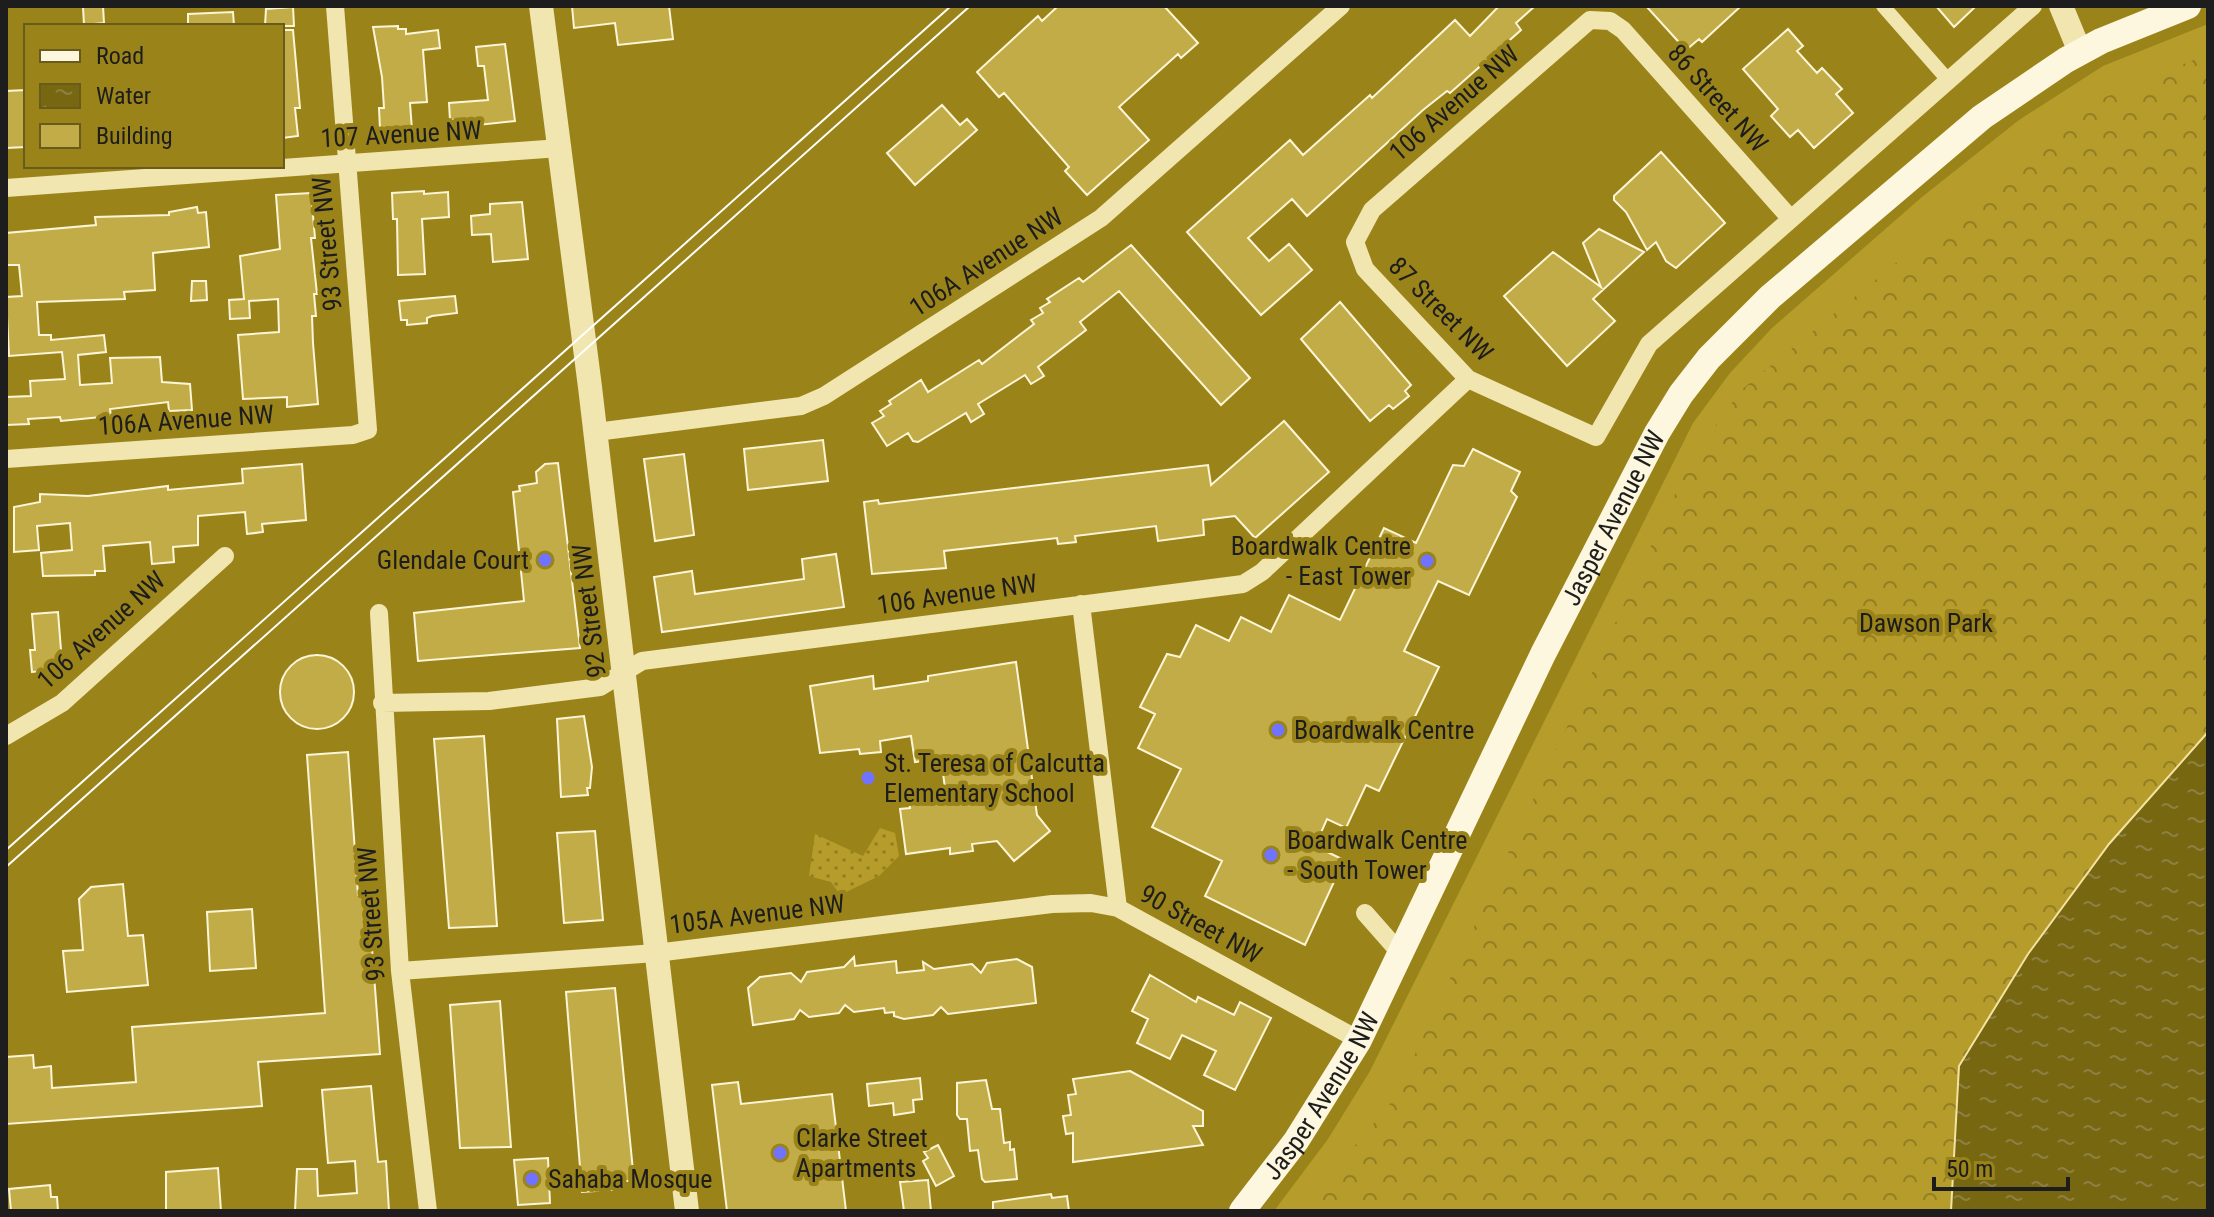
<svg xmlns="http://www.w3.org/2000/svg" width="2214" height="1217" font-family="'Roboto Condensed',sans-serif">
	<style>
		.grass { fill: #b69c2a }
		.forest { fill: url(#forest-crowns) }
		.park { fill: url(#park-dots) }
		.water { fill: url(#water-ripples); stroke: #f3e3a3; stroke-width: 2 }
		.building { fill: #c2ac47; stroke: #fcf5d7; stroke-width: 2 }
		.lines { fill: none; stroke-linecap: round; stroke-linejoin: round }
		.pedestrian { stroke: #f1e5b0; stroke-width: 14 }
		.minor { stroke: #f1e5b0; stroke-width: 18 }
		.tertiary { stroke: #f1e5b0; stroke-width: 24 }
		.secondary { stroke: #fcf7de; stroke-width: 26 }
		.tram { stroke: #fff; stroke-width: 2 }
		.poi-dot { fill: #7073ff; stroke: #9a841a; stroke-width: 3 }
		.labels { text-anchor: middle; stroke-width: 8; stroke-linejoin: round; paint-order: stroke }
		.street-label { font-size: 26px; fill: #1d1d1d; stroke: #9a841a }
		.poi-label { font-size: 26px; fill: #1d1d1d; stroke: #9a841a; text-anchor: start }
		.park-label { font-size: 26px; fill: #1d1c1b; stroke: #9a841a }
	</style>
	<defs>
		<pattern id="forest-crowns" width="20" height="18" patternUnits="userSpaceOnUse" patternTransform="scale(2)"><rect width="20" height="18" fill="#b69c2a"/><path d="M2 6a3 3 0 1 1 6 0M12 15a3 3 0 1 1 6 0" fill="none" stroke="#937f23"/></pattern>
		<pattern id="park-dots" width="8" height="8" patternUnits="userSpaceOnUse" patternTransform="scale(2)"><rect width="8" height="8" fill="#b69c2a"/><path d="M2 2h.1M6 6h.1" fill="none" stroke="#937f23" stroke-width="1.8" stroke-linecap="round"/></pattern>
		<pattern id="water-ripples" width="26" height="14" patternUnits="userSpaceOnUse" patternTransform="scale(2)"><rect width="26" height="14" fill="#786711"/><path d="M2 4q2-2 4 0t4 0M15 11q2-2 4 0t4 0" fill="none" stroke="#8c8044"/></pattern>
	</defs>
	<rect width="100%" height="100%" fill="#9a841a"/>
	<path class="grass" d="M2208,24V95L1336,1211H1274L1328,1139L1370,1071L1693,423L1730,373L1772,328L1922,197L2019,120L2103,66Z"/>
	<path class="forest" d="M2208,54V732L2109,844L1959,1066L1951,1211H1300L1394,1099L1689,464L1740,391L2091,103Z"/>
	<path class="park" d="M880,828L895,833L899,856L879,876L840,895L831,882L809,876L815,834L863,856Z"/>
	<path class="water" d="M2208,732V1211H1951L1959,1066L2028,954L2109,844Z"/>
	<path class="building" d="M103,6L104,23L84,25L83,7Z
		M572,6H669L673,39L618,45L615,23L574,28Z
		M1058,6H1164L1198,43L1181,58L1178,54L1119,107L1149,140L1087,195L1065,171L1069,167L1004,93L999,97L977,72L1038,16L1042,21Z
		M1499,6H1535L1516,23L1521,30L1450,93L1447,91L1423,110L1307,216L1292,199L1248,238L1269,261L1289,244L1312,270L1261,315L1187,232L1290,140L1303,155L1370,95L1372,98L1455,20L1470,36Z
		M1646,6H1741L1702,42L1699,39L1686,50Z
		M1936,6H1976L1954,27Z
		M293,7L294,26H265L266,9Z
		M233,12L234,26H188V14Z
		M398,26V29H406V34L438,30L440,48L423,50L427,102L410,103L412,130L390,131L380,129L379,108H384L382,77L373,27Z
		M1788,29L1803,46L1797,51L1817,73L1822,68L1842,89L1836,94L1853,113L1814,148L1798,130L1790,137L1771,116L1778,109L1743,69Z
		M282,30H293L300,108H295L298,136L282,138Z
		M505,44L515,121L469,126L468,119L450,120L449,103L488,100L484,66H478L476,47Z
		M26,90V147L6,148V91Z
		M942,105L960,125L967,119L977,130L915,185L887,153Z
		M1661,152L1725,223L1676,268L1666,261L1656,242L1647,250L1626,212L1614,200V196Z
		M424,191V194L448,192L449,217L422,219L425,274L398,275L397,219H393L392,193Z
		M311,193L315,238H311L317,294H314L316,316H312L313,343L318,404L287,407V397L243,399L238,335L279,332L278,299L249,301L250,318L230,319L229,300L244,299L240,256L280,249L276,195Z
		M522,202L528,259L493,262L491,234L472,235L471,216L490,214V204Z
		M197,207L198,213L206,212L209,247L153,253L155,290L124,292L125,299L37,302L39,335H51V340L104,335L106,352L78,355L80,385L112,383L110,358L160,357L162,382L190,384L192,410L169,411L168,402L110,409L111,416L61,421L60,417L28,419L29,424L6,425V397L31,396L30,381L65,379L62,352L9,356L6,297L22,296L19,265H6V233L96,225L95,217L169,215V212Z
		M1599,229L1644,252L1593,299L1615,321L1567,366L1504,296L1553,252L1601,287L1583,243Z
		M1131,245L1250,378L1221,405L1119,291L1080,322L1086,330L1038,367L1044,376L1031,384L1025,375L978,404L984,414L971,422L966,413L918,442L913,441L908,433L887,446L872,423L884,416L880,411L891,404L889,401L921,380L928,392L979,360L982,364L1034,324L1031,320L1043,313L1040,308L1050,302L1047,299L1079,278L1083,282Z
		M192,281H206L207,300L191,301Z
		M455,296L457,313L432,316L427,318V323L407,325V320H401L399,301Z
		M1340,302L1411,385L1405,391L1409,396L1393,409L1389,405L1370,421L1301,339Z
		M1284,421L1329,472L1255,538L1235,516L1203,520L1204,535L1158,541L1156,526L1075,536L1076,542L1058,544L1057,538L944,551L946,568L872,574L864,502L878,500L879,504L1208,465L1211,485Z
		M823,440L828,481L748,490L744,449Z
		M1473,449L1520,472L1511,491L1517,497L1469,595L1438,581L1404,651L1439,667L1379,791L1366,785L1346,828L1327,819L1315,846L1344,860L1305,945L1205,896L1222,861L1152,827L1181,769L1138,748L1155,714L1140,707L1167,654L1180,657L1196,625L1229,641L1241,617L1271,632L1289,595L1340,620L1384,528L1416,543L1453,465L1464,466Z
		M684,454L694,535L655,541L644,459Z
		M558,463L580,648L418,661L414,613L524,601L513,492L520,491L519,486L537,483L536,472L545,464Z
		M302,464L306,520L262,524L263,532L247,534L245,512L198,516V545L173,547L174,562L152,564L150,542L103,546L105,571H95V575L43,576L41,553L72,550L70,523L37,526L39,550L14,552V507L40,502V494L88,496L168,486V490L243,483L242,469Z
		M836,554L844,607L662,632L654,577L692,571L695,594L804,579L802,559Z
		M58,612L62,663L57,664V670L32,672L30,650H35L32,614Z
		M280 692a37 37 0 1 1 74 0a37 37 0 1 1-74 0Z
		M1016,662L1037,815L1050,831L1014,861L997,841L972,844L973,851L950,854V848L906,854L900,809L910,808L909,801L946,796L941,758L915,762L911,736L880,741L881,752L860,754L859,749L820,753L810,686L873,676L874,689L928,681V676Z
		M584,716L592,767L590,788H587L588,795L561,797L557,719Z
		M484,736L497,926L449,928L434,739Z
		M348,752L358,895H368L380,1054L258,1062L262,1106L6,1124V1057L33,1055L34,1068L51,1066L52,1088L136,1082L132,1027L325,1013L307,755Z
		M595,831L603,920L564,923L557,833Z
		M123,884L128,936L143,935L148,985L67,992L63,951L83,950L79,899L91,887Z
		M252,909L256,968L210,971L207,912Z
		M854,957L855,966L896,961L897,973L924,970L923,962L934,969L972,964L981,973L987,963L1017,959L1032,967L1036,1003L948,1014L941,1007L933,1015L904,1019L894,1016V1012L885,1013L884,1008L854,1012L845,1005L839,1013L809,1017L800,1010L794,1019L753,1025L748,988L760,977L791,973L801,982L807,972L844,967Z
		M1150,975L1196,1002L1198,997L1234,1015L1240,1002L1271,1018L1235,1090L1204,1075L1216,1051L1182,1035L1170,1059L1137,1043L1148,1019L1132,1011Z
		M615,988L634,1181H623L624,1189L582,1192L566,992Z
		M500,1001L511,1147L460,1148L450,1005Z
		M1130,1071L1203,1111V1126H1193L1203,1145L1073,1162V1133L1066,1134L1063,1116L1071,1115L1068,1095L1076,1094L1073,1079Z
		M920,1078L922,1099L913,1100L914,1112L894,1115L893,1103L869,1106L867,1084Z
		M986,1080L992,1109H1000L1004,1143L1010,1142V1150L1014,1149L1017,1179L985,1182L982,1179L978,1150L970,1151L967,1119H960L957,1115V1083Z
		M738,1082L741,1104L832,1094L846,1211H727L712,1085Z
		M371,1086L378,1162L386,1161L389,1211H295L297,1169H317L318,1196L357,1193L355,1161L328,1163L322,1090Z
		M938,1145L954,1176L936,1186L923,1161L928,1158L924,1152Z
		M548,1158L550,1203L518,1205L514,1160Z
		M218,1168L221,1211H166V1172Z
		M928,1180L931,1211H904L900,1182Z
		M50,1185L51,1197H57L58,1211H11L9,1189Z
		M1051,1194L1052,1198L1067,1196L1069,1211H993V1202Z"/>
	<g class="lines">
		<path class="pedestrian" d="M1883,6L1948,80"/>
		<path class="minor" d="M6,188L560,148
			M1791,219L1623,30L1610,21L1590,20L1372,210L1355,242L1365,269L1468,379L1596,437L1649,344L2033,6
			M596,432L801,406L824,396L1101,218L1341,6
			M6,459L353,435L368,430L335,6
			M1081,604L1118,908
			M379,613L400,971L428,1211
			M382,703L489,701L600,687L642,661L1243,584L1262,572L1468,379
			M6,736L62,703L225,556
			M1365,913L1402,955
			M400,971L656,953L1052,904L1091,903L1118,908L1359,1040"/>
		<path class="tertiary" d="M541,6L590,387L687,1211
			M2061,6L2080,52"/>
		<path class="secondary" id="s1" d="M1242,1211L1296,1141L1359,1040L1543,654L1657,433L1681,394L1709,358L1770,297L1982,117L2066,60L2101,41L2188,6"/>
		<path class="tram" d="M6,850L951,6
			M6,867L970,6"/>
	</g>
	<g class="poi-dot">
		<circle cx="545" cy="560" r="8"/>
		<circle cx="1427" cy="561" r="8"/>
		<circle cx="1278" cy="730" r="8"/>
		<circle cx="868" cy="778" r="8"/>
		<circle cx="1271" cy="855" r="8"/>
		<circle cx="780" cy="1153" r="8"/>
		<circle cx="532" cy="1179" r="8"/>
	</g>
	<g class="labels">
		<g class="street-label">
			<text transform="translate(1718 98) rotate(48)" y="9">86 Street NW</text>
			<text transform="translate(1454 103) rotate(-41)" y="9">106 Avenue NW</text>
			<text transform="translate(401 134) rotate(-3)" y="9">107 Avenue NW</text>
			<text transform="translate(327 244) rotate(-95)" y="9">93 Street NW</text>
			<text transform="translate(986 262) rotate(-33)" y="9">106A Avenue NW</text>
			<text transform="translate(1441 309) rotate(45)" y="9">87 Street NW</text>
			<text transform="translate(186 420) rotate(-4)" y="9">106A Avenue NW</text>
			<text dy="9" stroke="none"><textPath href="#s1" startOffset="788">Jasper Avenue NW</textPath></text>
			<text transform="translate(957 594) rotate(-8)" y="9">106 Avenue NW</text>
			<text transform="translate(589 611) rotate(-97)" y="9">92 Street NW</text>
			<text transform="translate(101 630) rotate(-42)" y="9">106 Avenue NW</text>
			<text transform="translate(371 914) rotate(-94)" y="9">93 Street NW</text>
			<text transform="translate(757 914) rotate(-7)" y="9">105A Avenue NW</text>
			<text transform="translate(1201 924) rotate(29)" y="9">90 Street NW</text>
			<text dy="9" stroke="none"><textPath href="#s1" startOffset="140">Jasper Avenue NW</textPath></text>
		</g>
		<g class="poi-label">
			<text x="1411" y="555" text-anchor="end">Boardwalk Centre<tspan x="1411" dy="30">- East Tower</tspan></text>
			<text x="529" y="569" text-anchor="end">Glendale Court</text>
			<text x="1294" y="739">Boardwalk Centre</text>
			<text x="884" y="772">St. Teresa of Calcutta<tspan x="884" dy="30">Elementary School</tspan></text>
			<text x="1287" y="849">Boardwalk Centre<tspan x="1287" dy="30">- South Tower</tspan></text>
			<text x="796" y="1147">Clarke Street<tspan x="796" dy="30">Apartments</tspan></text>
			<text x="548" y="1188">Sahaba Mosque</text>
		</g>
		<g class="park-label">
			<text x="1926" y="632">Dawson Park</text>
		</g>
	</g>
	<rect width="2214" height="1217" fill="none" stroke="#1d1d1d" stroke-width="16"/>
	<rect x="24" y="24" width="260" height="144" fill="#9a841a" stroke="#685b1b" stroke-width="2"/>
	<rect x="40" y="50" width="40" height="12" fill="#fcf7de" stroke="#685b1b" stroke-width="2"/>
	<text x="96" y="64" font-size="24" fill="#1d1d1d">Road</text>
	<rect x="40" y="84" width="40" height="24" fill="url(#water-ripples)" stroke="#685b1b" stroke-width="2"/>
	<text x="96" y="104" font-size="24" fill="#1d1d1d">Water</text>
	<rect x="40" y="124" width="40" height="24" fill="#c2ac47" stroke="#685b1b" stroke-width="2"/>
	<text x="96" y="144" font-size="24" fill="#1d1d1d">Building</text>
	<path d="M1934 1177v12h134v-12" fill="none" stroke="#1d1d1d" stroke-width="4"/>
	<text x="1946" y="1177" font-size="24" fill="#1d1d1d" stroke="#9a841a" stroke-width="6" paint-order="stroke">50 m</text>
</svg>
